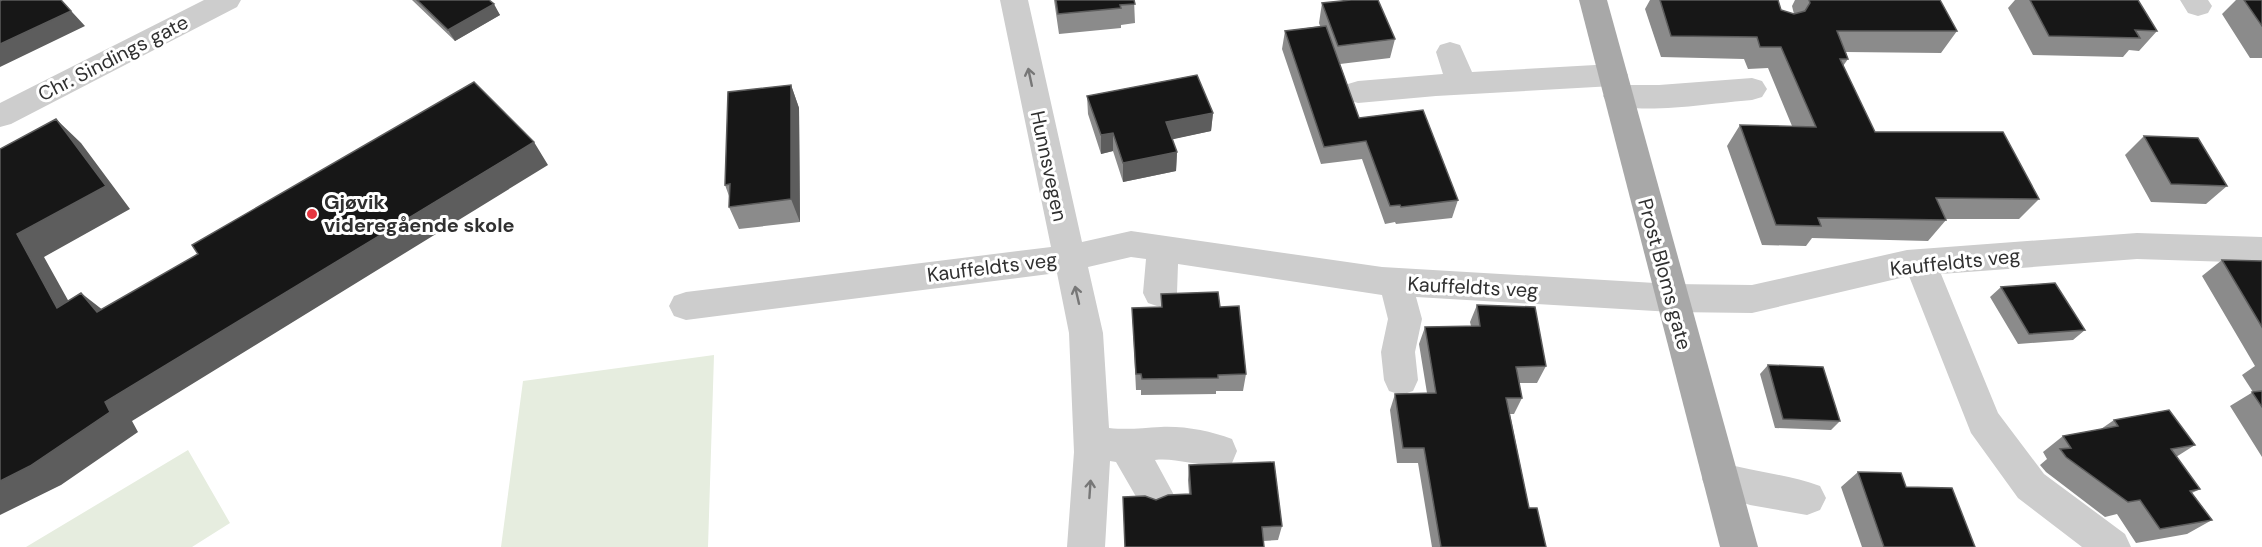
<svg xmlns="http://www.w3.org/2000/svg" width="2262" height="547" font-family="'DM Sans',sans-serif">
	<style>
		.green { fill: #e6eddf }
		.lines { fill: none; stroke-linecap: round; stroke-linejoin: round }
		.minor { fill: #cdcdcd; fill-rule: evenodd }
		.major { fill: #a8a8a8; fill-rule: evenodd }
		.wall { fill: #8b8b8b }
		.shaded-wall { fill: #5d5d5d }
		.building { fill: #171717; stroke: #5d5d5d; stroke-width: 1.5 }
		.oneway { stroke: #777 }
		.poi-dot { fill: #e5353f; stroke: #fff; stroke-width: 2 }
		.labels { text-anchor: middle; stroke-width: 6; stroke-linejoin: round; paint-order: stroke }
		.street-label { font-size: 20px; fill: #303030; stroke: #fff }
		.poi-label { font-size: 20px; font-weight: bold; fill: #303030; stroke: #fff; text-anchor: start }
	</style>
	<rect width="100%" height="100%" fill="#fff"/>
	<path class="green" d="M714,355L708,547H501L523,381Z
		M188,450L230,523L192,547H26Z"/>
	<g class="lines">
		<path class="minor" d="M204,0H241L237,7L11,124L0,127V103Z
			M1000,0H1028L1082,242L1131,231L1382,267L1672,284L1752,285L1907,250L2137,233L2262,237V263L2137,259L1941,274L1998,413L2044,474L2125,534L2131,547H2082L2018,498L1971,433L1909,276L1752,313L1672,312L1416,297L1422,319L1415,352L1418,380L1413,391L1401,395L1389,391L1384,380L1381,352L1388,319L1382,295L1178,264L1177,293L1172,303L1160,307L1148,303L1143,293L1146,259L1131,257L1088,267L1103,333L1109,428C1128,430 1142,428 1161,427C1185,426 1210,431 1232,439L1237,451L1232,463C1208,471 1180,457 1155,460L1174,495L1168,507L1155,512L1142,507L1116,462L1110,461L1105,547H1067L1074,452L1069,333L1057,273L686,320L674,316L669,306L674,296L686,292L1051,247Z
			M2180,0H2208L2212,6L2208,13L2198,16L2188,13Z
			M1450,42L1460,45L1472,72L1613,64L1623,67L1628,75L1623,83L1613,86L1436,96L1358,103L1348,100L1343,92L1348,84L1358,81L1443,74L1436,52L1440,45Z
			M1752,78L1762,81L1767,89L1762,97L1752,100C1712,103 1644,115 1608,104L1603,96L1608,88L1618,85H1659Z
			M1720,462C1753,472 1788,474 1820,486L1826,498L1820,510L1807,515L1750,505L1707,491L1702,479L1707,467Z"/>
		<path class="major" d="M1579,0H1607L1758,547H1720Z"/>
	</g>
	<path class="wall" d="M412,0H489L500,15L455,41Z
		M1054,0H1134L1135,23L1121,25V28L1059,34Z
		M1650,0H1778L1781,10L1794,14L1792,6L1795,0H1940L1957,31L1941,53L1846,52L1848,59L1843,66L1875,132L2039,199L2019,219H1945L1946,220L1928,241L1812,238L1806,246L1762,245L1727,146L1740,125L1792,126L1768,68L1748,69L1744,59L1661,57L1645,9Z
		M2015,0H2138L2157,31L2139,51L2129,50L2123,57L2033,55L2008,8Z
		M2236,0H2262V58H2250L2222,14Z
		M1322,3L1395,39L1390,58L1340,64L1359,118L1458,200L1452,218L1396,224L1395,222L1385,224L1362,159L1321,164L1282,49L1285,31L1320,26L1319,23Z
		M791,85L799,108L800,222L739,229L729,207V196L725,185Z
		M1087,96L1213,113L1211,131L1172,139L1177,152L1176,171L1123,182L1113,151L1101,154L1088,114Z
		M2144,136L2227,186L2206,204L2151,202L2125,155Z
		M2222,260L2262,261V457L2230,406L2253,392L2242,375L2255,366L2202,276Z
		M2001,287L2085,330L2073,340L2018,344L1990,297Z
		M1161,294L1220,307L1246,374L1243,391H1216V394L1141,395V390H1136L1132,308L1161,307Z
		M1477,305L1546,366L1537,383H1519L1522,398L1514,414H1510L1529,508L1546,547H1432L1418,463H1397L1390,410L1395,394L1427,393L1419,344L1425,327L1471,326L1470,322Z
		M1768,365L1840,421L1831,430L1775,428L1760,374Z
		M2114,420L2195,445L2176,457L2200,489L2192,493L2212,520L2187,534L2136,543L2117,514L2105,517L2046,472L2040,465L2047,459L2043,452L2063,436L2101,429Z
		M1189,465L1282,526L1278,540L1263,541L1156,500L1189,494L1188,480Z
		M1858,472L1975,547H1862L1841,487Z"/>
	<path class="shaded-wall" d="M61,0L85,26L0,67V44Z
		M494,4L500,15L455,41L448,30Z
		M791,85L799,108L800,222L791,199Z
		M1213,113L1211,131L1165,141L1166,122Z
		M56,119L81,143L130,209L44,257L84,329L57,308L17,234Z
		M1113,133V151L1101,154V135Z
		M534,142L548,165L132,421L138,432L61,485L0,515V481L105,402Z
		M1177,152L1176,171L1123,182V163Z
		M81,293L108,314L97,312Z"/>
	<path class="building" d="M2,0H61L71,11L0,44V1Z
		M417,0H489L494,4L448,30Z
		M1056,0H1134L1135,4L1120,5L1121,8L1058,14Z
		M1351,0H1378L1395,39L1338,46L1322,3Z
		M1660,0H1778L1781,10L1794,14L1805,11L1810,3L1809,0H1940L1957,31H1837L1848,59H1840L1875,132H2003L2039,199L1936,198L1946,220L1818,218L1821,226L1776,225L1740,125L1816,127L1781,47H1760L1757,37L1671,36Z
		M2030,0H2138L2157,31L2135,30L2140,38L2049,36Z
		M2244,0H2262V26Z
		M1326,26L1359,118L1423,110L1458,200L1401,207L1400,205L1390,206L1366,141L1324,147L1285,31Z
		M1197,75L1213,113L1166,122L1177,152L1123,163L1113,133L1101,135L1087,96Z
		M474,82L534,142L105,402L110,412L30,466L0,481V149L56,119L106,186L17,234L57,308L81,293L97,312L198,254L192,245Z
		M791,85V199L729,207L730,184L725,185L728,92Z
		M2144,136L2198,138L2227,186L2171,184Z
		M2222,260L2262,261V327Z
		M2055,283L2085,330L2029,334L2001,287Z
		M1218,292L1220,307L1239,306L1246,374L1218,375V378L1142,379L1141,374H1136L1132,308L1162,307L1161,294Z
		M1477,305L1535,307L1546,366L1516,367L1522,398H1506L1529,508H1537L1546,547H1441L1424,448H1403L1395,394L1436,393L1425,327L1480,326Z
		M1768,365L1823,367L1840,421L1783,419Z
		M2262,391V407L2252,392Z
		M2169,410L2195,445L2171,449L2200,489L2190,491L2212,520L2160,529L2140,500L2128,502L2066,457L2060,449L2071,448L2063,436L2118,426L2114,420Z
		M1274,462L1282,526L1262,527L1264,547H1125L1123,497L1145,496L1156,500L1168,495L1191,494L1189,465Z
		M1858,472L1901,473L1906,487L1952,488L1975,547H1884Z"/>
	<defs><path id="oneway-shaft" d="M-6 0H5M1.5-3L5.5 0L1.5 3" fill="none" stroke-width="1.6" stroke-linecap="round" stroke-linejoin="round" transform="scale(1.5)"/></defs>
	<g class="oneway">
		<use href="#oneway-shaft" transform="translate(1030 77) rotate(-102)"/>
		<use href="#oneway-shaft" transform="translate(1077 295) rotate(-103)"/>
		<use href="#oneway-shaft" transform="translate(1090 489) rotate(-86)"/>
	</g>
	<circle class="poi-dot" cx="312" cy="214" r="6"/>
	<g class="labels">
		<g class="street-label">
			<text transform="translate(113 58) rotate(-27)" y="7">Chr. Sindings gate</text>
			<text transform="translate(1049 166) rotate(78)" y="7">Hunnsvegen</text>
			<text transform="translate(1955 262) rotate(-6)" y="7">Kauffeldts veg</text>
			<text transform="translate(992 267) rotate(-7)" y="7">Kauffeldts veg</text>
			<text transform="translate(1665 274) rotate(75)" y="7">Prost Bloms gate</text>
			<text transform="translate(1473 287) rotate(3)" y="7">Kauffeldts veg</text>
		</g>
		<g class="poi-label">
			<text x="324" y="209">Gjøvik<tspan x="324" dy="23">videregående skole</tspan></text>
		</g>
	</g>
</svg>
